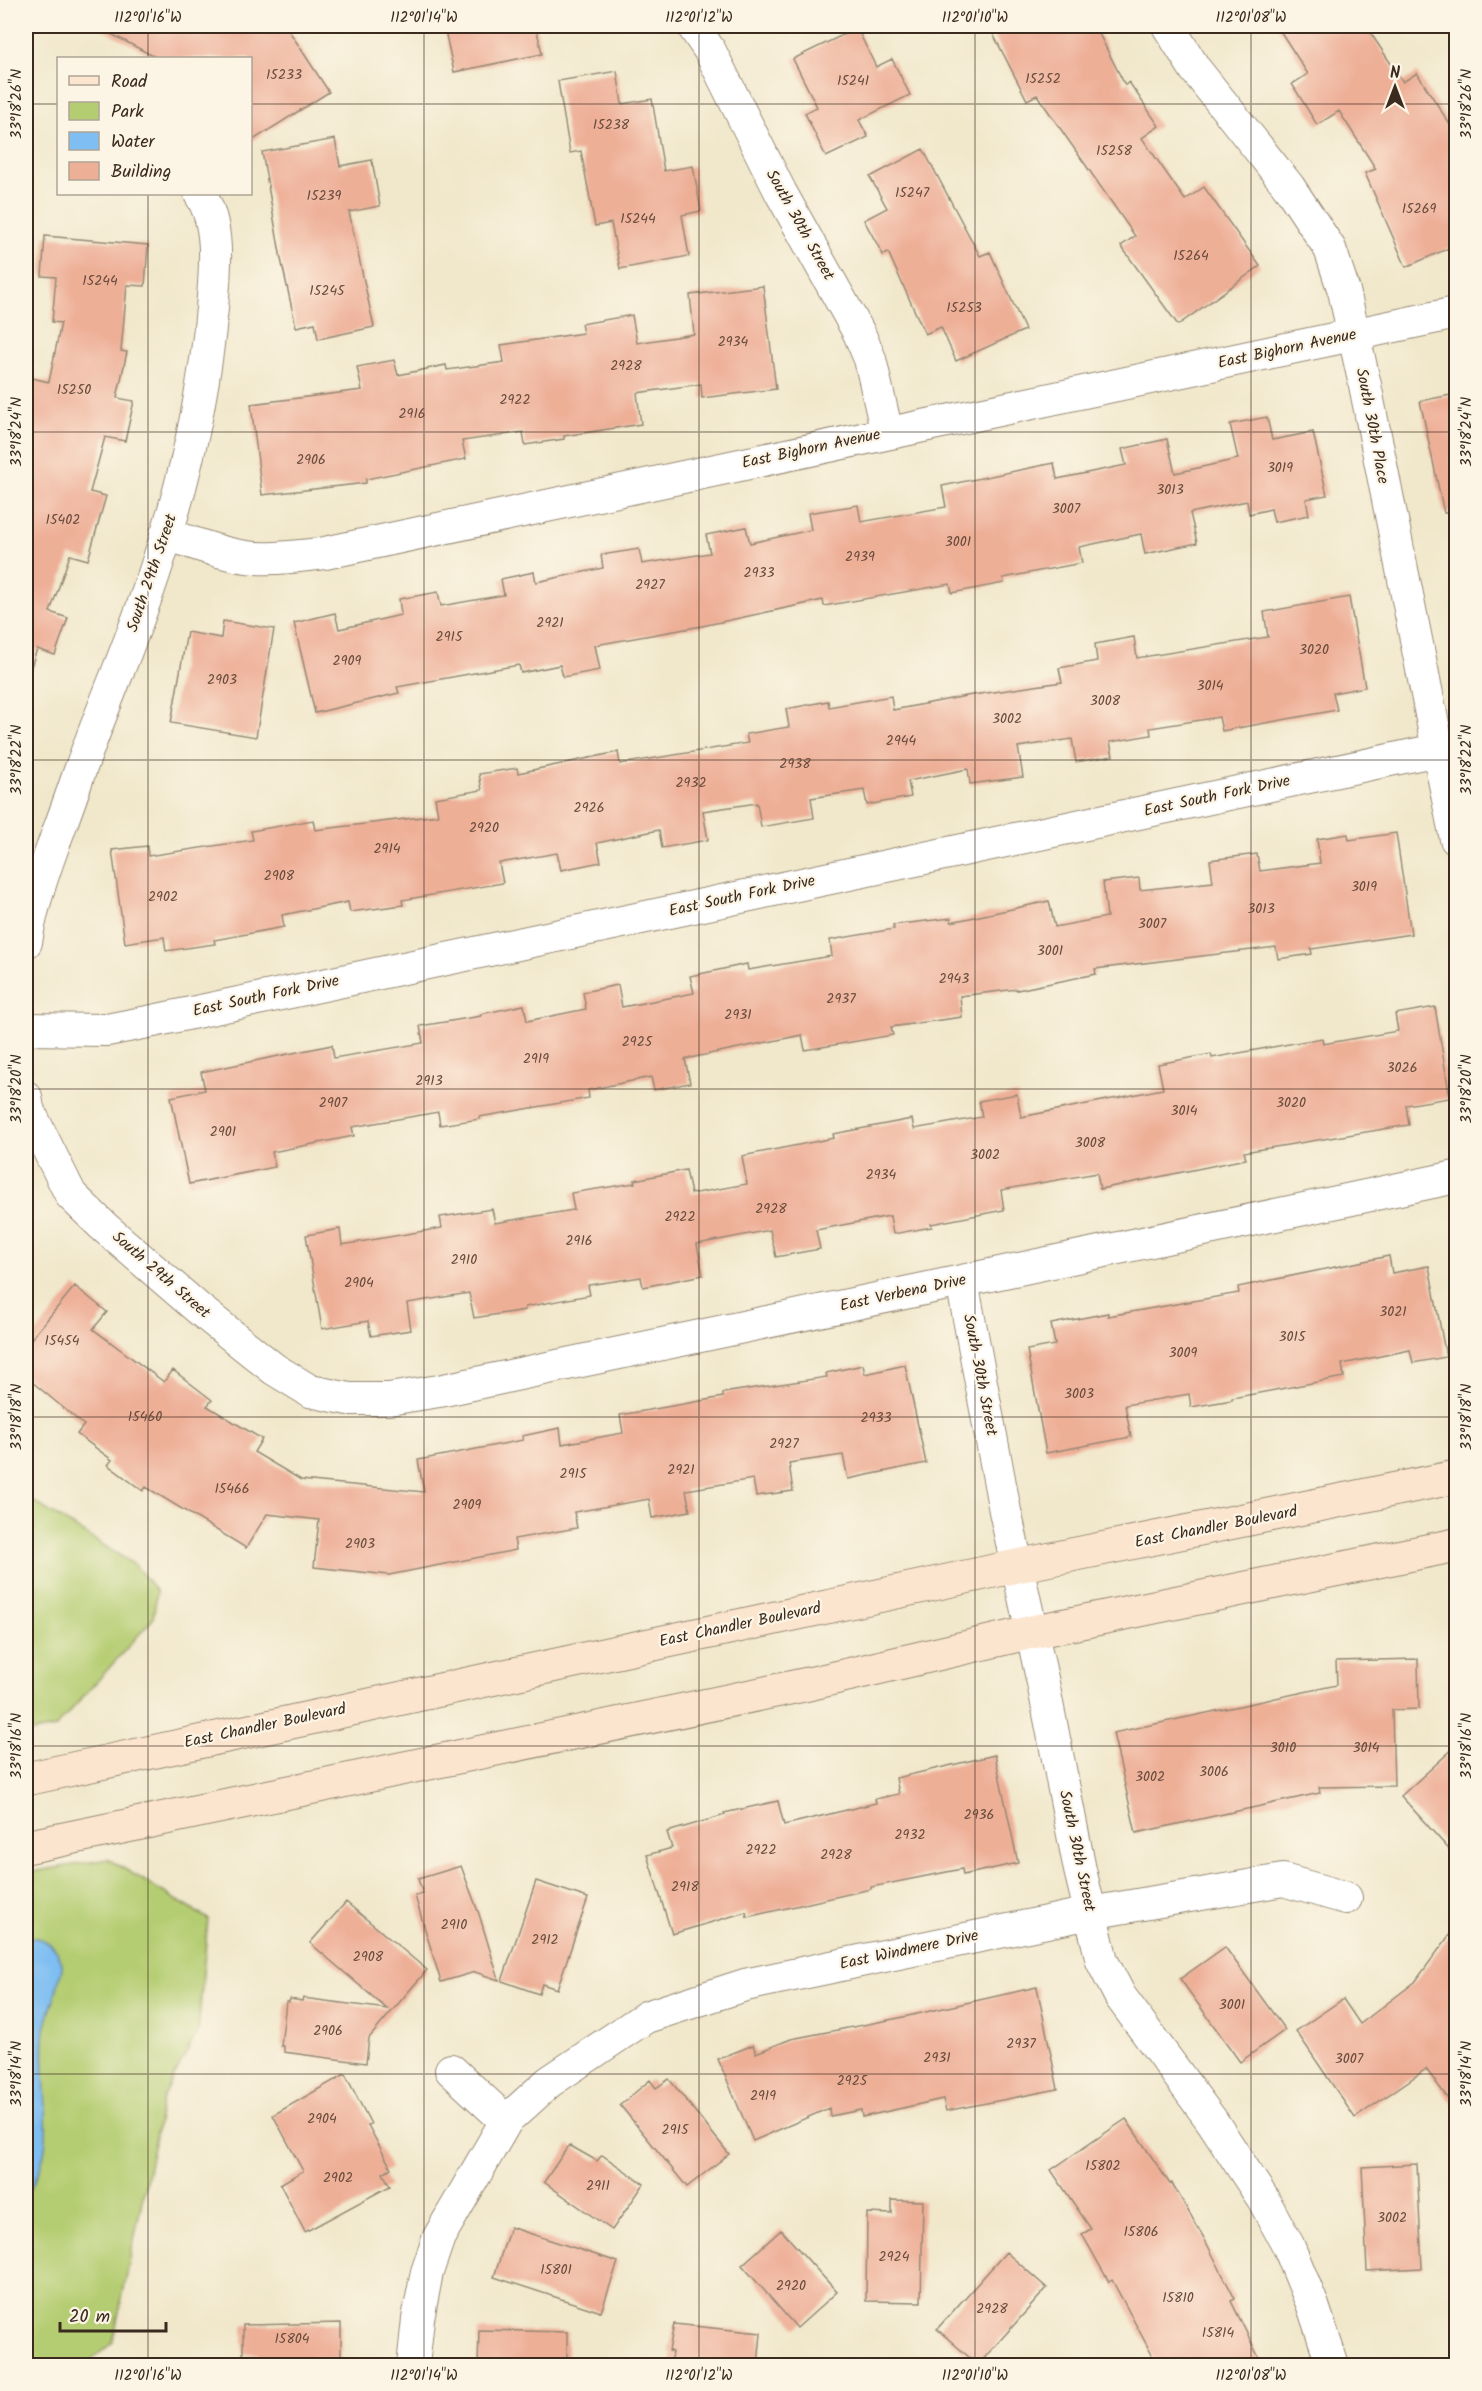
<svg xmlns="http://www.w3.org/2000/svg" width="1482" height="2391" font-family="Kalam,sans-serif">
<style>
.green{fill:#b5cd72;stroke:#787c48;stroke-width:1.5}
.water{fill:#7ebef2;stroke:#5c7488;stroke-width:1.5}
.building{fill:#eeaf97}
.lines{fill:none;stroke-linecap:round;stroke-linejoin:round}
.minor-casing{stroke:#968975;stroke-width:34}
.secondary-casing{stroke:#968975;stroke-width:35}
.minor{stroke:#fff;stroke-width:32}
.secondary{stroke:#fce5cf;stroke-width:33}
.ticks{fill:none;stroke:#3b2a1e;stroke-width:1.5;stroke-opacity:0.45}
.labels{text-anchor:middle;dominant-baseline:central;stroke-width:4.5;stroke-linejoin:round;paint-order:stroke}
.number-label{font-size:14px;fill:#684b3c}
.street-label{font-size:16px;fill:#3b2a1e;stroke:#fcf5e5}
.neatline{fill:none;stroke:#3b2a1e;stroke-width:2}
.ticks-label{font-size:15px;text-anchor:middle;fill:#3b2a1e}
</style>
<rect width="100%" height="100%" fill="#fcf5e5"/>
<filter id="ink" filterUnits="userSpaceOnUse"><feTurbulence type="fractalNoise" baseFrequency=".0167" numOctaves="2"/><feDisplacementMap in="SourceGraphic" scale="12" xChannelSelector="R" yChannelSelector="G"/><feConvolveMatrix kernelMatrix="1 2 1 2 8 2 1 2 1" color-interpolation-filters="sRGB"/></filter>
<filter id="wash" filterUnits="userSpaceOnUse"><feTurbulence type="fractalNoise" baseFrequency=".008" numOctaves="4" result="noise"/><feDisplacementMap in="SourceGraphic" scale="24" xChannelSelector="R" yChannelSelector="G"/><feGaussianBlur stdDeviation="1.35" result="paint"/><feColorMatrix in="noise" values="0 0 0 0 0 0 0 0 0 0 0 0 0 0 0 0 0 1.4 0 .05"/><feComposite in="paint" operator="in"/></filter>
<g filter="url(#wash)">
<rect width="100%" height="100%" fill="#f1e8cc"/>
<path class="green" d="M26,1497L135,1565L157,1592L153,1619L55,1728L26,1733Z
M108,1859L208,1919L198,2031L163,2098L113,2342L85,2365L26,2366V1873Z"/>
<path class="water" d="M26,1937C44,1937 57,1944 62,1964C64,1972 47,2017 45,2030C37,2084 63,2146 26,2194Z"/>
<g id="blocks">
<path class="building" d="M96,26H286L329,92L250,142V58H157Z
M444,26H536L542,54L454,72Z
M989,26H1095L1125,85L1129,82L1159,126L1142,138L1185,200L1204,187L1260,266L1178,325L1121,246L1135,236L1037,95L1027,100Z
M1277,26H1366L1403,82L1417,73L1456,134V245L1406,267L1365,173L1376,169L1339,111L1317,125L1292,84L1308,74Z
M857,28L876,67L892,59L910,95L859,120L868,137L826,157L805,113L817,107L793,59Z
M617,71L622,104L652,99L664,171L693,166L701,211L682,215L689,256L620,269L611,223L595,226L581,151L570,153L558,81Z
M335,139L340,166L372,160L380,206L349,212L374,327L318,339L315,323L296,327L281,259L262,152Z
M923,149L980,256L990,252L1025,330L956,361L941,327L925,334L888,252L883,255L864,220L887,208L870,177Z
M45,236L148,245L145,286L127,285L121,351L127,352L117,398L134,401L125,441L105,437L90,492L106,496L88,560L70,555L50,612L68,618L55,655L37,649L30,670H26V411L32,378L49,382L61,323L52,322L56,277L42,276Z
M763,286L776,389L702,398L701,384L637,393L641,424L564,436V439L525,445L523,432L462,441L466,459L366,479V483L262,495L251,404L362,390L357,367L394,360L398,375L446,365L447,370L504,362L501,345L583,333L581,324L632,315L637,343L694,334L690,295Z
M1456,394V512L1444,513L1420,401Z
M1267,417L1272,440L1313,432L1327,495L1306,499L1309,515L1274,522L1271,509L1249,514L1247,501L1190,513L1197,543L1145,554L1141,534L1079,547L1082,563L1003,578L1004,583L952,593L950,584L824,606L823,600L702,626L595,645L600,670L563,677L560,665L521,673L519,665L397,687L399,693L315,713L294,623L335,613L339,629L401,615L399,599L438,592L441,606L504,595L501,579L534,572L536,582L603,568L601,555L639,549L642,564L710,553L706,535L746,527L750,543L811,530L808,513L858,505L861,522L946,507L942,486L1054,463L1057,479L1126,465L1122,449L1167,439L1175,473L1238,459L1230,424Z
M1349,597L1365,687L1333,693L1337,710L1222,731L1219,717L1150,728L1151,735L1110,742L1113,756L1076,762L1072,739L1018,747L1023,777L970,784L968,769L908,781L911,797L867,805L864,790L811,798L814,818L761,827L757,803L703,811L708,840L662,848L659,830L597,843L601,862L561,870L557,853L499,863L503,883L402,900L403,905L350,912L348,902L282,915L284,927L214,940L215,944L166,951L164,937L125,943L112,850L147,846L148,856L253,840L251,831L313,820L315,830L438,815L435,798L482,790L479,774L517,768L518,773L618,752L620,764L748,743L746,734L789,727L786,709L828,701L829,707L891,696L893,710L966,696L1062,682L1059,668L1097,661L1095,644L1134,637L1137,658L1268,637L1264,612Z
M223,621L274,629L256,737L171,723L187,632L221,638Z
M1396,833L1411,934L1311,949L1312,954L1278,959L1276,947L1095,969L1096,974L1017,990V989L960,996L962,1017L891,1027L893,1035L805,1050L802,1035L685,1059L690,1083L654,1090L651,1077L588,1090L589,1098L479,1117L480,1119L440,1125L438,1112L352,1127L354,1136L272,1152L275,1167L189,1184L171,1097L205,1090L201,1072L332,1045L334,1058L423,1043L420,1026L481,1016V1014L524,1005L527,1021L586,1009L583,992L618,985L622,1007L694,993L690,976L747,964L748,970L832,956L830,940L894,929L893,925L951,918V922L1049,901L1055,927L1107,917L1103,882L1139,878L1140,890L1213,882L1210,860L1257,854L1260,871L1320,863L1317,839L1348,834L1349,840Z
M1435,1007L1450,1098L1406,1105L1409,1125L1244,1152L1246,1159L1100,1189L1097,1173L1001,1190L1004,1210L931,1224L932,1227L893,1234L890,1216L816,1230L820,1249L776,1257L770,1230L697,1244L703,1275L643,1287L641,1277L588,1285L590,1295L525,1307V1310L474,1318L469,1293L407,1303L411,1330L371,1336L368,1321L322,1329L306,1235L340,1229L342,1245L442,1228L440,1217L492,1209L495,1223L574,1210L571,1193L635,1183L634,1180L686,1170L691,1194L747,1184L742,1156L834,1138L833,1134L912,1119L914,1129L982,1117L979,1101L1017,1094L1021,1117L1163,1089L1158,1064L1211,1054L1212,1058L1322,1038L1323,1044L1398,1031L1395,1014Z
M1389,1256L1392,1273L1429,1266L1446,1357L1413,1363L1410,1350L1342,1364L1344,1377L1232,1398V1400L1191,1407L1189,1394L1125,1405L1131,1437L1046,1453L1027,1350L1055,1345L1051,1324L1108,1313V1316L1239,1293L1238,1287Z
M75,1286L107,1312L93,1329L164,1382L173,1370L212,1400L207,1406L262,1439L254,1452L301,1480L424,1492L418,1460L523,1440L522,1436L560,1428L562,1444L623,1433L620,1415L723,1397V1393L827,1377L826,1373L863,1365L865,1374L905,1365L926,1463L848,1479L843,1455L789,1463L793,1491L756,1496L753,1479L686,1490L690,1511L652,1518L649,1499L574,1512L577,1528L514,1539L516,1550L389,1575L314,1567L319,1520L267,1514L246,1548L146,1487L143,1491L108,1465L112,1460L77,1434L84,1425L26,1377V1345Z
M1418,1659L1419,1709L1392,1710L1394,1786L1319,1787L1320,1793L1136,1833L1113,1733L1337,1685L1336,1661Z
M1456,1746V1857L1401,1796Z
M995,1755L1018,1863L963,1875L962,1869L871,1887V1889L747,1917L746,1912L672,1934L647,1855L672,1848L667,1832L725,1815L724,1813L778,1801L784,1825L876,1803L875,1799L899,1794L896,1778Z
M461,1866L479,1914L499,1980L475,1972L441,1982L415,1896L423,1894L418,1879Z
M536,1881L588,1898L557,1989L542,1984L539,1994L502,1981Z
M346,1902L427,1970L369,2038L366,2063L284,2052V2046H281L286,2002H289L290,1999L302,2001L303,1998L387,2009L310,1943Z
M1456,1926V2109L1426,2069L1355,2118L1296,2031L1343,1999L1360,2024L1415,1982Z
M1225,1947L1285,2030L1240,2062L1180,1979Z
M1037,1987L1058,2089L946,2111L943,2099L862,2117L861,2110L830,2116L829,2108L753,2141L718,2059L753,2045L756,2053L791,2039L899,2018Z
M345,2074L371,2124L368,2125L391,2168L383,2173L390,2186L305,2232L280,2184L303,2171L273,2115Z
M669,2079L729,2154L687,2187L620,2105L650,2080L656,2088Z
M1126,2119L1170,2184L1172,2183L1204,2238L1235,2299L1231,2301L1263,2366H1158L1112,2280L1109,2282L1082,2234L1091,2229L1051,2170Z
M569,2145L597,2161L602,2155L644,2184L612,2230L544,2182Z
M1417,2164L1422,2268L1367,2271L1362,2167Z
M892,2200L923,2201L921,2302L866,2301L867,2213L892,2214Z
M510,2227L618,2262L601,2312L494,2277Z
M781,2230L837,2292L797,2328L742,2265Z
M1006,2252L1047,2288L978,2365L937,2329Z
M341,2323V2366H257V2354H243V2325Z
M674,2324L761,2333L758,2366H670L672,2352L669,2351Z
M479,2330L567,2332V2366H478Z"/>
</g>
</g>
<g filter="url(#ink)">
<use href="#blocks" fill-opacity="0" stroke="#968975" stroke-width="1.5"/>
<g class="lines">
<defs>
<path id="minor" d="M693,26L710,51L781,193L859,333L870,359L887,433
M1168,26L1195,69L1289,187L1330,249L1344,291L1365,385L1456,839
M166,534C194,543 225,556 256,558C279,559 302,556 325,553L1456,313
M26,942C34,889 59,833 76,782C100,712 131,644 154,574C183,488 204,398 212,308C215,273 221,225 200,194
M26,1029L107,1030L153,1021L1456,746
M26,1097L28,1109L71,1195L103,1226L200,1310L274,1369L310,1391L349,1399H389L439,1391L1456,1177
M962,1281L1005,1511L1043,1683L1080,1870L1102,1961L1120,1996L1212,2121L1263,2199L1288,2245L1313,2306L1333,2366
M451,2070L506,2121
M413,2366L418,2319L427,2272L439,2237L506,2121L549,2082L646,2017L745,1985L1090,1913L1283,1880L1346,1898"/>
<path id="secondary" d="M26,1779L1017,1566L1456,1477
M26,1847L813,1683L1032,1632L1456,1545"/>
</defs>
<use href="#minor" class="minor-casing"/>
<use href="#secondary" class="secondary-casing"/>
<use href="#minor" class="minor"/>
<use href="#secondary" class="secondary"/>
</g>
</g>
<path class="ticks" d="M148,26V58M424,26V2366M699,26V2366M975,26V2366M1251,26V2366M26,104H58M250,104H1456M148,194V2366M26,432H1456M26,760H1456M26,1089H1456M26,1417H1456M26,1746H1456M26,2074H1456"/>
<g class="labels">
<g class="number-label">
<text x="284" y="75">15233</text>
<text x="1043" y="79">15252</text>
<text x="853" y="81">15241</text>
<text x="611" y="125">15238</text>
<text x="1114" y="151">15258</text>
<text x="912" y="193">15247</text>
<text x="324" y="196">15239</text>
<text x="1419" y="209">15269</text>
<text x="638" y="219">15244</text>
<text x="1191" y="256">15264</text>
<text x="100" y="281">15244</text>
<text x="327" y="291">15245</text>
<text x="964" y="308">15253</text>
<text x="733" y="342">2934</text>
<text x="626" y="366">2928</text>
<text x="74" y="390">15250</text>
<text x="515" y="400">2922</text>
<text x="412" y="414">2916</text>
<text x="311" y="460">2906</text>
<text x="1280" y="468">3019</text>
<text x="1170" y="490">3013</text>
<text x="1066" y="509">3007</text>
<text x="63" y="520">15402</text>
<text x="958" y="542">3001</text>
<text x="860" y="557">2939</text>
<text x="759" y="573">2933</text>
<text x="650" y="585">2927</text>
<text x="550" y="623">2921</text>
<text x="449" y="637">2915</text>
<text x="1314" y="650">3020</text>
<text x="347" y="661">2909</text>
<text x="222" y="680">2903</text>
<text x="1210" y="686">3014</text>
<text x="1105" y="701">3008</text>
<text x="1007" y="719">3002</text>
<text x="901" y="741">2944</text>
<text x="795" y="764">2938</text>
<text x="691" y="783">2932</text>
<text x="589" y="808">2926</text>
<text x="484" y="828">2920</text>
<text x="387" y="849">2914</text>
<text x="279" y="876">2908</text>
<text x="1364" y="887">3019</text>
<text x="163" y="897">2902</text>
<text x="1261" y="909">3013</text>
<text x="1152" y="924">3007</text>
<text x="1050" y="951">3001</text>
<text x="954" y="979">2943</text>
<text x="841" y="999">2937</text>
<text x="738" y="1015">2931</text>
<text x="637" y="1042">2925</text>
<text x="536" y="1059">2919</text>
<text x="1402" y="1068">3026</text>
<text x="429" y="1081">2913</text>
<text x="333" y="1103">2907</text>
<text x="1291" y="1103">3020</text>
<text x="1184" y="1111">3014</text>
<text x="223" y="1132">2901</text>
<text x="1090" y="1143">3008</text>
<text x="985" y="1155">3002</text>
<text x="881" y="1175">2934</text>
<text x="771" y="1209">2928</text>
<text x="680" y="1217">2922</text>
<text x="579" y="1241">2916</text>
<text x="464" y="1260">2910</text>
<text x="359" y="1283">2904</text>
<text x="1393" y="1312">3021</text>
<text x="1292" y="1337">3015</text>
<text x="62" y="1341">15454</text>
<text x="1183" y="1353">3009</text>
<text x="1079" y="1394">3003</text>
<text x="145" y="1417">15460</text>
<text x="876" y="1418">2933</text>
<text x="784" y="1444">2927</text>
<text x="681" y="1470">2921</text>
<text x="573" y="1474">2915</text>
<text x="232" y="1489">15466</text>
<text x="467" y="1505">2909</text>
<text x="360" y="1544">2903</text>
<text x="1283" y="1748">3010</text>
<text x="1366" y="1748">3014</text>
<text x="1214" y="1772">3006</text>
<text x="1150" y="1777">3002</text>
<text x="979" y="1815">2936</text>
<text x="910" y="1835">2932</text>
<text x="761" y="1850">2922</text>
<text x="836" y="1855">2928</text>
<text x="685" y="1887">2918</text>
<text x="454" y="1925">2910</text>
<text x="545" y="1940">2912</text>
<text x="368" y="1957">2908</text>
<text x="1232" y="2005">3001</text>
<text x="328" y="2031">2906</text>
<text x="1021" y="2044">2937</text>
<text x="937" y="2058">2931</text>
<text x="1349" y="2059">3007</text>
<text x="852" y="2081">2925</text>
<text x="763" y="2096">2919</text>
<text x="322" y="2119">2904</text>
<text x="675" y="2130">2915</text>
<text x="1103" y="2166">15802</text>
<text x="338" y="2178">2902</text>
<text x="598" y="2186">2911</text>
<text x="1392" y="2218">3002</text>
<text x="1141" y="2232">15806</text>
<text x="894" y="2257">2924</text>
<text x="556" y="2270">15801</text>
<text x="791" y="2286">2920</text>
<text x="1178" y="2298">15810</text>
<text x="992" y="2309">2928</text>
<text x="1218" y="2333">15814</text>
<text x="292" y="2339">15804</text>
</g>
<g class="street-label">
<text transform="translate(800 225) rotate(61)">South 30th Street</text>
<text transform="translate(1287 349) rotate(-12)">East Bighorn Avenue</text>
<text transform="translate(1372 426) rotate(79)">South 30th Place</text>
<text transform="translate(811 449) rotate(-12)">East Bighorn Avenue</text>
<text transform="translate(152 573) rotate(-71)">South 29th Street</text>
<text transform="translate(1217 796) rotate(-12)">East South Fork Drive</text>
<text transform="translate(742 896) rotate(-12)">East South Fork Drive</text>
<text transform="translate(266 996) rotate(-12)">East South Fork Drive</text>
<text transform="translate(161 1275) rotate(41)">South 29th Street</text>
<text transform="translate(903 1293) rotate(-12)">East Verbena Drive</text>
<text transform="translate(980 1375) rotate(79)">South 30th Street</text>
<text transform="translate(1216 1527) rotate(-11)">East Chandler Boulevard</text>
<text transform="translate(740 1625) rotate(-12)">East Chandler Boulevard</text>
<text transform="translate(265 1726) rotate(-12)">East Chandler Boulevard</text>
<text transform="translate(1077 1851) rotate(78)">South 30th Street</text>
<text transform="translate(909 1950) rotate(-12)">East Windmere Drive</text>
</g>
</g>
<rect width="1482" height="2391" fill="none" stroke="#fcf5e5" stroke-width="66"/>
<rect x="57" y="57" width="195" height="138" fill="#fcf5e5" stroke="#afa495" stroke-width="1.5"/>
<rect x="69" y="76" width="30" height="9" fill="#fce5cf" stroke="#afa495" stroke-width="1.5"/>
<text x="111" y="87" font-size="18" fill="#3b2a1e">Road</text>
<rect x="69" y="102" width="30" height="18" fill="#b5cd72" stroke="#afa495" stroke-width="1.5"/>
<text x="111" y="117" font-size="18" fill="#3b2a1e">Park</text>
<rect x="69" y="132" width="30" height="18" fill="#7ebef2" stroke="#afa495" stroke-width="1.5"/>
<text x="111" y="147" font-size="18" fill="#3b2a1e">Water</text>
<rect x="69" y="162" width="30" height="18" fill="#eeaf97" stroke="#afa495" stroke-width="1.5"/>
<text x="111" y="177" font-size="18" fill="#3b2a1e">Building</text>
<g transform="translate(1395 87)" stroke="#fcf5e5" stroke-width="4.5" paint-order="stroke">
<path d="M0-4.5L10 22L0 15L-10 22Z" fill="#3b2a1e"/>
<text y="-9" font-size="16" font-weight="bold" text-anchor="middle" fill="#3b2a1e">N</text>
</g>
<path d="M60 2322v9h106v-9" fill="none" stroke="#3b2a1e" stroke-width="3"/>
<text x="69" y="2322" font-size="18" fill="#3b2a1e" stroke="#fcf5e5" stroke-width="4.5" paint-order="stroke">20 m</text>
<rect x="33" y="33" width="1416" height="2325" class="neatline"/>
<g class="ticks-label">
<text x="148" y="22">112°01'16"W</text>
<text x="424" y="22">112°01'14"W</text>
<text x="699" y="22">112°01'12"W</text>
<text x="975" y="22">112°01'10"W</text>
<text x="1251" y="22">112°01'08"W</text>
<text transform="translate(16 104) rotate(-90)" y="5">33°18'26"N</text>
<text transform="translate(1466 104) rotate(-90)" y="5">33°18'26"N</text>
<text transform="translate(16 432) rotate(-90)" y="5">33°18'24"N</text>
<text transform="translate(1466 432) rotate(-90)" y="5">33°18'24"N</text>
<text transform="translate(16 760) rotate(-90)" y="5">33°18'22"N</text>
<text transform="translate(1466 760) rotate(-90)" y="5">33°18'22"N</text>
<text transform="translate(16 1089) rotate(-90)" y="5">33°18'20"N</text>
<text transform="translate(1466 1089) rotate(-90)" y="5">33°18'20"N</text>
<text transform="translate(16 1417) rotate(-90)" y="5">33°18'18"N</text>
<text transform="translate(1466 1417) rotate(-90)" y="5">33°18'18"N</text>
<text transform="translate(16 1746) rotate(-90)" y="5">33°18'16"N</text>
<text transform="translate(1466 1746) rotate(-90)" y="5">33°18'16"N</text>
<text transform="translate(16 2074) rotate(-90)" y="5">33°18'14"N</text>
<text transform="translate(1466 2074) rotate(-90)" y="5">33°18'14"N</text>
<text x="148" y="2380">112°01'16"W</text>
<text x="424" y="2380">112°01'14"W</text>
<text x="699" y="2380">112°01'12"W</text>
<text x="975" y="2380">112°01'10"W</text>
<text x="1251" y="2380">112°01'08"W</text>
</g>
</svg>
